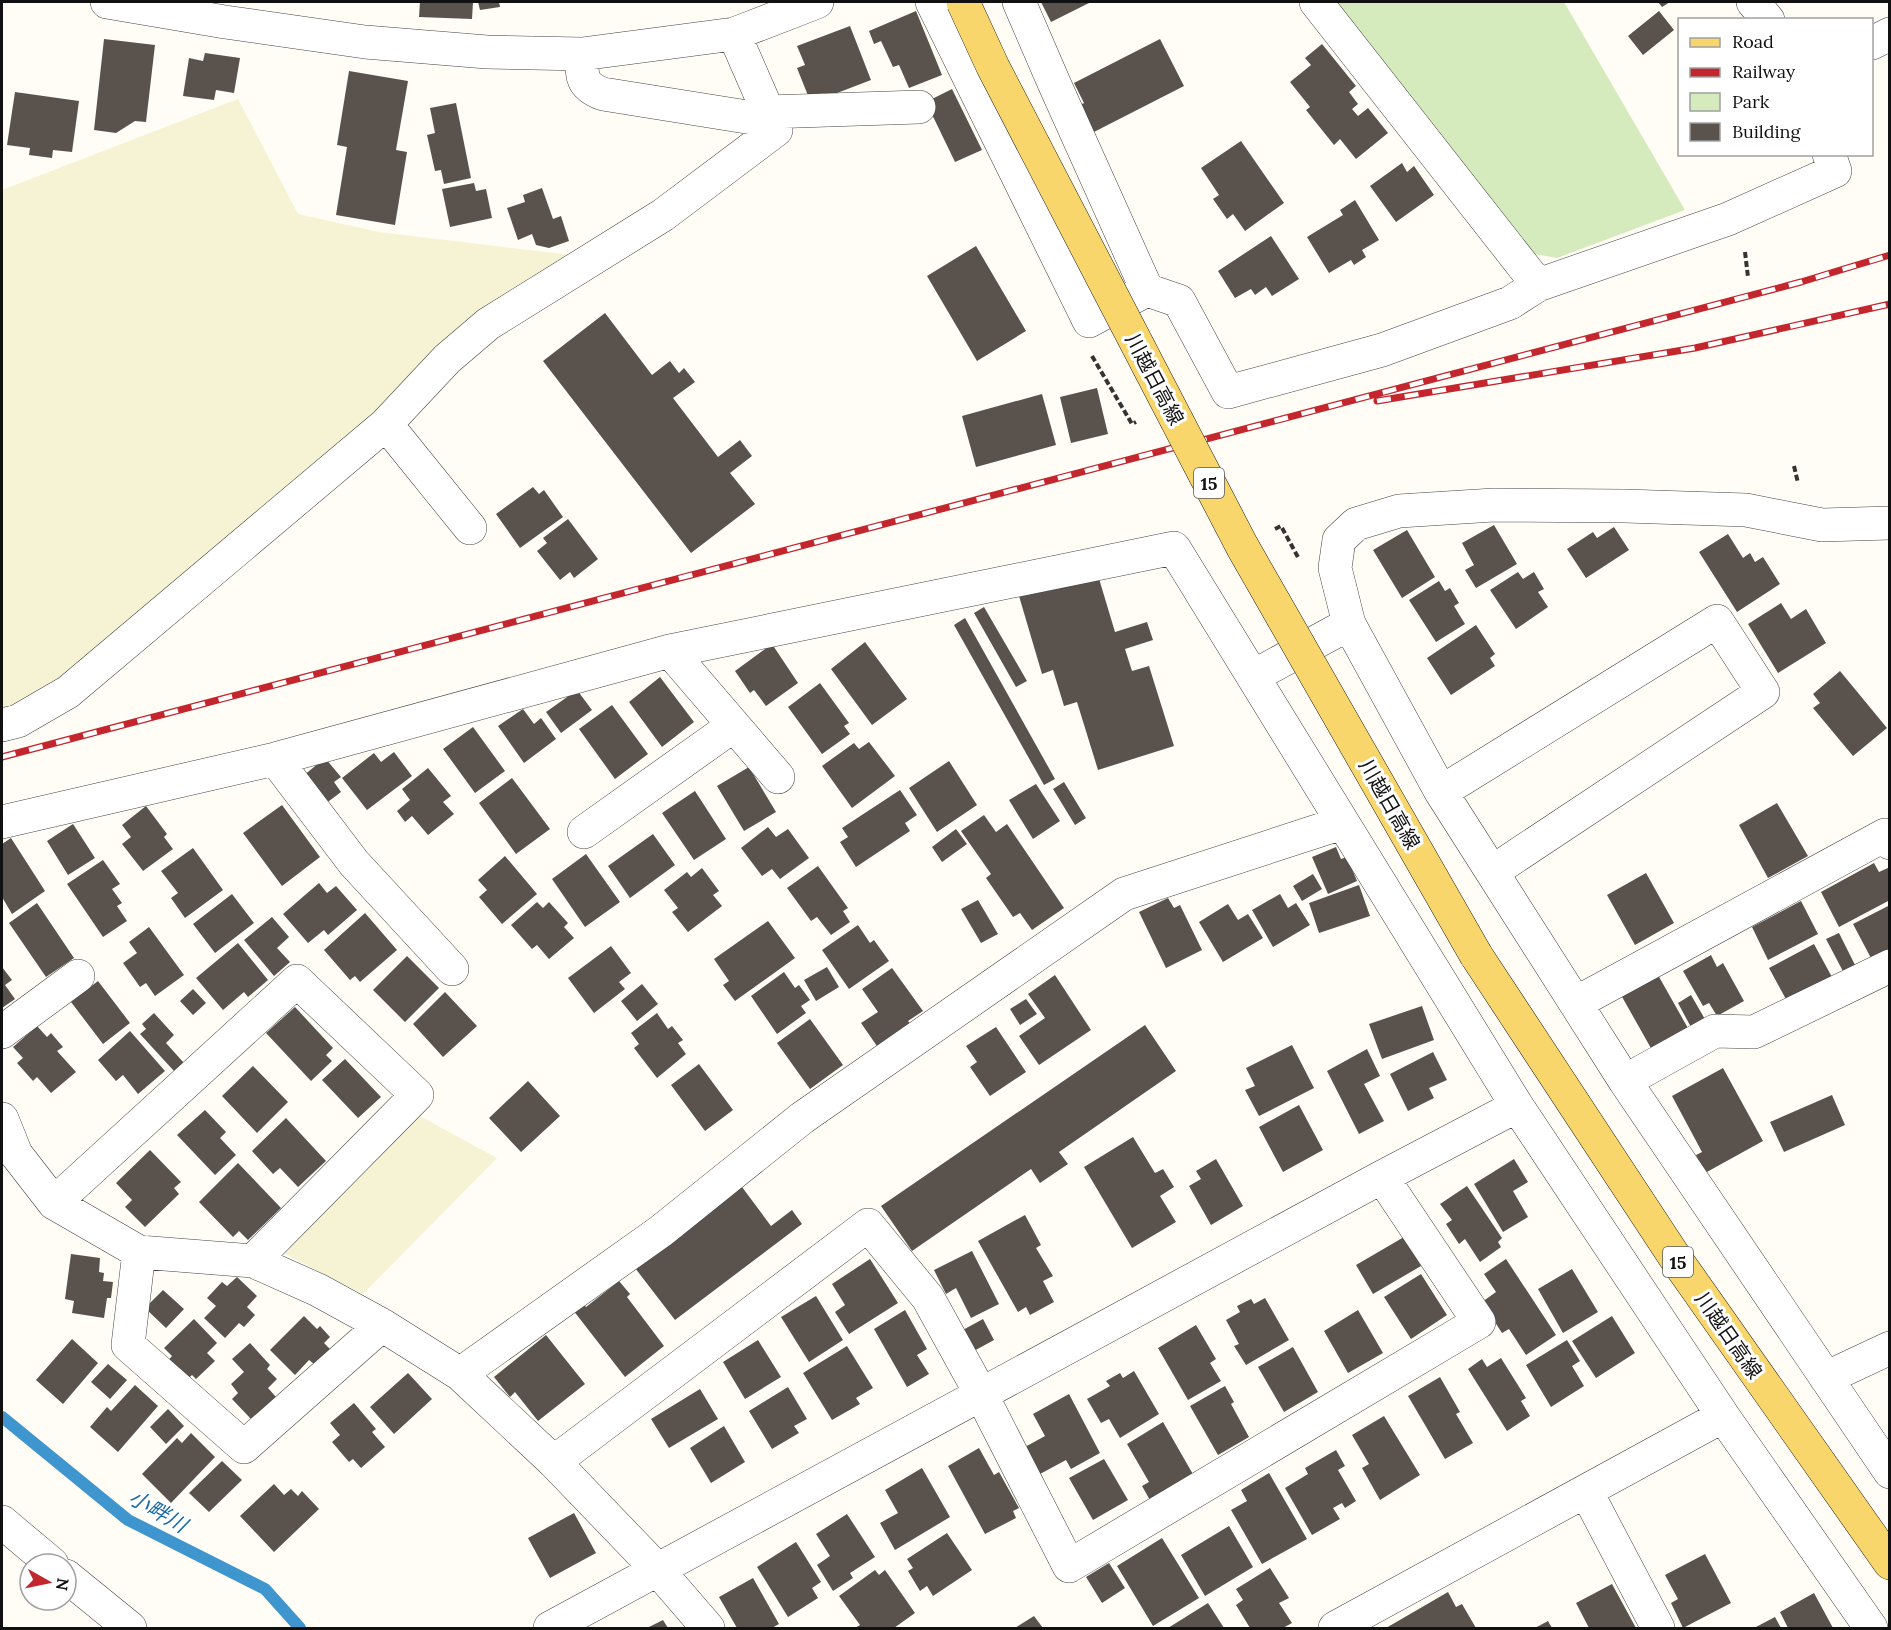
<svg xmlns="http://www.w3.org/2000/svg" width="1891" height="1630" font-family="Lora,'Noto Sans JP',serif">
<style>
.farmland{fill:#f6f3d4}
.green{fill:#d5ebbd}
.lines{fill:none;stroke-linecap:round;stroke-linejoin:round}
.stream{stroke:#3f96cf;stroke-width:12}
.building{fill:#5a524d}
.minor-casing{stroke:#444;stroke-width:34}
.major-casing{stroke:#222;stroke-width:34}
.path{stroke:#333;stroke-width:4;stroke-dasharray:6 3;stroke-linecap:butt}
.minor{stroke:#fff;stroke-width:33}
.major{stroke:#f9d66b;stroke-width:33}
.rail-casing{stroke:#c4262e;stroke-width:7}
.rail{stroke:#fff;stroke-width:4.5;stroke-dasharray:14;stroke-linecap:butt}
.major-bridge-casing{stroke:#222;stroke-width:34;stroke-linecap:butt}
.major-bridge{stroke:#f9d66b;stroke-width:33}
.labels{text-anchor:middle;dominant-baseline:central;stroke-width:6;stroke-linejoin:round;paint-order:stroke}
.shield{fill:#fff;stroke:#585858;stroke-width:1.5}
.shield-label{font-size:18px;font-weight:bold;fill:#111}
.street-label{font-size:20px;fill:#111;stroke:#fff}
.water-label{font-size:21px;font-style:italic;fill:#1768a6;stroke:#fff}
</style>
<rect width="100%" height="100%" fill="#fffdf5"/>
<path class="farmland" d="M238,99L298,214L379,232L571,255L412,382L66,686L2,717V190Z
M416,1114L497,1158L363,1294L283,1253Z"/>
<path class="green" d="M1338,2H1564L1685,210L1557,258L1535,254L1335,3Z"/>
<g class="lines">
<path class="stream" d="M2,1417L128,1520L265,1589L300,1628"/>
</g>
<path class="building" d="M420,2H473L472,19L419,17Z
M478,2H499L500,7L480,10Z
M1041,2H1091L1051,22Z
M1658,2H1670L1662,7Z
M916,11L942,75L909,88L899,65L893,67L881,41L874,44L869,31Z
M1659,11L1674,30L1643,55L1628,36Z
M850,26L871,80L811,103L797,68L805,65L797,46Z
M104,39L155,45L146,122L135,121L116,133L94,130Z
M1160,39L1184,86L1090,134L1076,107L1084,103L1074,83Z
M1322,44L1356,86L1349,92L1358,104L1352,109L1358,116L1368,108L1388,133L1356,159L1340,139L1334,145L1306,110L1310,107L1290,82L1311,65L1305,58Z
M205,53L240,58L234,93L216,90L214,100L183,96L189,58L203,61Z
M349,71L408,81L396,150L407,152L395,225L336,215L347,147L337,145Z
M952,89L982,150L955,162L926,102Z
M15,92L79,101L72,152L53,150L52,158L29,155L30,148L7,145Z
M456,103L471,178L444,184L441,170L435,171L427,135L435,133L430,108Z
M1241,141L1284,203L1245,231L1233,214L1227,219L1213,199L1219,195L1201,168Z
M1402,163L1407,172L1414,166L1434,195L1396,222L1370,186Z
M474,183L476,191L486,189L492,218L450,227L442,189Z
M542,188L553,219L561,216L569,241L549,248L536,245L532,234L518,240L507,208L525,202L523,195Z
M1355,200L1379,240L1362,250L1366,257L1354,265L1351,260L1329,273L1307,237L1343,215L1340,210Z
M1271,236L1299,279L1272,296L1266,287L1255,295L1251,289L1235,298L1218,271Z
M976,246L1026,331L977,361L927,276Z
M605,313L652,375L670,361L679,373L684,368L695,382L673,398L718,457L740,440L752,456L730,473L755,504L691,553L543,361Z
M1097,388L1108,434L1071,443L1060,397Z
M1042,394L1056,445L976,467L962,416Z
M533,487L539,494L544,490L563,517L520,548L496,514Z
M568,519L598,559L574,578L570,572L560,580L537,551L547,543L543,538Z
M1494,525L1517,564L1476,588L1465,570L1474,565L1462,543Z
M1614,527L1629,550L1586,578L1567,549L1593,532L1597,538Z
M1407,530L1435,577L1402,598L1373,550Z
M1728,534L1743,558L1750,553L1755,562L1763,557L1780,584L1737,612L1699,552Z
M1097,572L1115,632L1147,622L1153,640L1125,649L1132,671L1149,666L1174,746L1098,770L1077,702L1064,706L1053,670L1042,674L1019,596Z
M1518,572L1523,579L1534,572L1544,589L1538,592L1548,607L1516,629L1490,590Z
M1439,581L1445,591L1450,588L1459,603L1454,606L1465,624L1436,642L1409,600Z
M1781,603L1791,619L1806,609L1826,643L1778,673L1748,624Z
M984,607L1027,681L1016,687L974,613Z
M965,618L1055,779L1044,785L954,625Z
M1476,625L1495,654L1490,658L1495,666L1451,695L1427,658Z
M865,642L907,699L872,725L831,669Z
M772,644L798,683L766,706L754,690L750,693L735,671Z
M1840,671L1887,728L1853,756L1813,708L1820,703L1813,694Z
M660,677L694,722L662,747L629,702Z
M820,683L849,723L844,726L850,734L822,754L788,707Z
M577,690L592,710L561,733L546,712Z
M612,705L648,754L615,779L579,729Z
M523,709L534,724L541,718L556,739L524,763L498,726Z
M473,727L505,771L475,793L443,749Z
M869,742L895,776L852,808L822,766L854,743L859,749Z
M394,752L412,776L367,810L342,778L374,753L381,762Z
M325,758L341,777L334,782L341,792L325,804L303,776Z
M949,761L977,805L937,832L909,788Z
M749,767L776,812L744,831L717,786Z
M428,768L451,796L443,802L454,814L428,835L412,816L405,822L397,811L410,800L402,789Z
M512,778L550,829L516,854L479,803Z
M1064,782L1086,818L1075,825L1053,789Z
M1036,784L1060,821L1033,839L1009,800Z
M900,790L917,815L905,823L910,831L856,867L840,842L848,837L842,828Z
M695,791L726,839L694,860L662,813Z
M1777,803L1808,856L1768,878L1739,825Z
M282,805L320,857L282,886L243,833Z
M146,806L167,834L164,837L173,849L143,871L122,844L131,837L122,825Z
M984,815L996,832L1007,824L1064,908L1032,930L1020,913L1013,917L986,878L991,874L961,831Z
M73,824L95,858L68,875L47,841Z
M768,827L776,837L788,829L809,858L780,879L772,869L762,876L741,848Z
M956,829L967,844L942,862L932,847Z
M653,834L675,865L630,898L608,866Z
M11,838L45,891L12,914L2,897V844Z
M1336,847L1341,859L1347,857L1357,881L1328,894L1312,857Z
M193,848L223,890L185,918L171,898L178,893L161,871Z
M586,854L620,902L585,927L552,879Z
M505,856L537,894L502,924L479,897L487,890L478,880Z
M103,860L120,884L112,889L122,903L117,906L127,921L103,937L67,884Z
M1874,863L1879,872L1890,867V900L1839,927L1821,892Z
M818,866L848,908L843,911L850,922L831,935L817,917L811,921L787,888Z
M702,868L719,891L713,895L722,906L688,932L672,912L678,908L664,890L687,872L691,877Z
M1646,873L1674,923L1635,945L1607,895Z
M1313,874L1322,889L1302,901L1293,886Z
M319,883L327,893L336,886L357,910L328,935L324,930L308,943L283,914Z
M1359,885L1370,916L1319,933L1309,903Z
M232,894L254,923L215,953L193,924Z
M1280,894L1288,908L1296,903L1310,925L1273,947L1252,910Z
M1168,898L1174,908L1180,905L1202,950L1166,968L1139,912Z
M978,900L998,934L981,943L961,909Z
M1801,901L1818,934L1768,960L1752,927Z
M537,902L543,908L549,902L568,923L564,927L574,938L549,959L537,945L532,949L511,925Z
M37,903L74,958L46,977L9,923Z
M1228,904L1238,920L1248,914L1263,938L1223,962L1199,922Z
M1890,905V951L1872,960L1853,924Z
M365,913L397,950L360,982L355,976L350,980L324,950Z
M272,917L289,937L277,948L290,962L274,976L244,940Z
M768,921L795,958L735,1001L723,985L729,981L714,959Z
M858,925L870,943L874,940L889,961L849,989L822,950Z
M149,927L184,975L155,996L146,983L140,987L123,963L137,953L129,942Z
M1839,933L1858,971L1846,977L1826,939Z
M238,943L268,980L248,997L244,992L223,1010L196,978Z
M1814,944L1833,979L1788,1003L1769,968Z
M611,946L631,973L619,982L625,989L594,1013L568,978Z
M1711,955L1717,967L1723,963L1744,1001L1717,1016L1709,1003L1703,1006L1683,971Z
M407,956L439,988L405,1022L373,990Z
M2,967L12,980L5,985L15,999L2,1008Z
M827,967L839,987L816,1001L804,980Z
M892,968L923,1011L908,1021L912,1026L879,1049L861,1023L878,1012L862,989Z
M784,972L795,988L799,985L810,1000L801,1006L806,1013L777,1034L751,996Z
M1055,975L1091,1030L1039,1065L1019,1036L1045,1018L1028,994Z
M1658,975L1689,1030L1652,1050L1621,995Z
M98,981L130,1023L103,1044L71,1002Z
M642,984L658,1004L637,1021L621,1001Z
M193,989L206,1003L193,1015L180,1001Z
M445,992L477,1026L443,1057L413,1024Z
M1691,995L1706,1021L1692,1029L1678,1003Z
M1026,999L1037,1014L1020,1025L1010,1009Z
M1422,1006L1434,1040L1382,1059L1369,1024Z
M295,1007L333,1048L326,1055L332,1061L311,1081L266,1033Z
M154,1013L174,1035L166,1043L184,1063L174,1071L140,1034L146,1029L142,1024Z
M657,1013L668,1029L672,1026L683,1040L678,1043L686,1054L657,1078L634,1048L639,1044L631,1033Z
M810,1019L843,1065L810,1089L777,1043Z
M1145,1025L1176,1071L1059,1152L1068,1164L1040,1183L1031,1169L912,1251L881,1206Z
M37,1026L47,1037L51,1033L63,1047L57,1051L76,1072L51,1093L37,1077L33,1081L17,1063L23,1058L13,1047Z
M996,1027L1026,1072L990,1096L970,1067L977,1062L966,1046Z
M130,1031L165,1071L138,1094L123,1075L116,1081L98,1060Z
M1292,1045L1314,1088L1259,1116L1245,1090L1255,1086L1246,1068Z
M1367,1049L1380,1076L1364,1084L1384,1121L1359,1134L1327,1071Z
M1433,1052L1447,1080L1429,1088L1434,1098L1408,1111L1390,1074Z
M345,1059L381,1097L358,1118L322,1080Z
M699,1064L733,1110L705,1131L671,1085Z
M253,1066L288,1102L257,1133L222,1096Z
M1723,1068L1763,1141L1705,1173L1696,1155L1702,1152L1672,1096Z
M528,1081L560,1116L521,1152L489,1118Z
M1832,1095L1845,1125L1784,1152L1770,1122Z
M1299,1105L1323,1150L1283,1172L1259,1127Z
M205,1110L226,1132L220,1138L236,1155L215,1175L177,1135Z
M286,1118L326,1161L298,1187L280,1168L273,1174L252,1151Z
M1133,1137L1155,1173L1163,1169L1174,1187L1160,1196L1176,1222L1132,1248L1084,1167Z
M150,1150L181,1182L174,1188L179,1194L145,1227L125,1207L132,1200L116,1183Z
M1216,1159L1243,1206L1211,1225L1189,1186L1201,1179L1196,1171Z
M1514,1159L1528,1182L1513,1191L1528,1217L1503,1232L1474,1184Z
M238,1163L281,1208L248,1240L239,1231L233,1237L199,1202Z
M739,1183L771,1226L792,1210L802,1224L675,1320L632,1264Z
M1467,1186L1502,1238L1498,1242L1501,1247L1480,1262L1465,1239L1459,1244L1446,1224L1452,1220L1440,1204Z
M1025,1215L1041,1245L1036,1248L1053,1276L1043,1281L1054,1302L1030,1315L1026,1307L1018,1312L978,1241Z
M1404,1237L1421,1266L1373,1294L1356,1265Z
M972,1251L999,1304L971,1318L956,1288L946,1294L934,1270Z
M71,1254L100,1258L99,1272L104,1273L103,1281L113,1282L111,1298H107L104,1318L72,1313L74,1301L65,1299Z
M870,1259L898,1303L849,1334L835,1312L845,1305L832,1284Z
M1506,1259L1556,1335L1526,1355L1509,1329L1502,1333L1482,1302L1496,1292L1484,1274Z
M1572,1269L1598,1312L1563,1333L1538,1289Z
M1421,1274L1447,1315L1411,1339L1384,1297Z
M237,1277L257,1296L247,1307L255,1315L244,1327L239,1323L225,1338L204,1318L216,1306L207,1298L222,1282L227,1286Z
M619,1281L630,1294L627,1297L664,1346L625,1377L573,1310L582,1302L586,1307Z
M163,1290L184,1309L166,1328L145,1308Z
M816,1296L843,1340L809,1362L781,1317Z
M1265,1298L1289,1340L1246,1365L1234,1346L1239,1344L1226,1320L1240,1312L1237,1306L1251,1299L1254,1304Z
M905,1310L927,1349L917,1355L929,1374L907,1387L874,1329Z
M1358,1310L1383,1353L1348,1373L1324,1331Z
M304,1316L317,1329L320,1326L330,1337L324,1343L330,1349L314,1364L309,1360L295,1375L270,1350Z
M1612,1316L1635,1353L1596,1378L1572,1341Z
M194,1319L217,1343L207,1353L215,1361L196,1379L192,1375L184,1382L167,1362L172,1356L164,1348Z
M983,1319L994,1340L972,1352L961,1331Z
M1196,1325L1216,1359L1210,1363L1221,1381L1188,1400L1158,1348Z
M546,1335L585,1384L538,1421L515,1392L510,1397L494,1377Z
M72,1339L98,1363L63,1404L36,1380Z
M758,1340L781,1377L745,1399L723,1362Z
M1567,1340L1580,1361L1572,1366L1584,1386L1551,1407L1526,1365Z
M250,1343L270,1365L267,1369L277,1379L268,1388L276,1397L251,1419L232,1399L238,1393L231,1384L244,1372L232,1359Z
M847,1346L873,1388L856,1398L860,1404L832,1420L803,1373Z
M1293,1347L1318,1392L1284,1412L1258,1367Z
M1501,1358L1526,1398L1521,1401L1530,1416L1507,1431L1468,1369L1482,1359L1487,1367Z
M108,1364L127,1380L110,1399L91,1382Z
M1134,1371L1159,1414L1120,1438L1109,1419L1101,1423L1087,1399L1110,1386L1106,1381L1120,1373L1123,1378Z
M408,1373L432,1399L394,1434L370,1407Z
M1440,1377L1460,1412L1456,1414L1473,1443L1445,1459L1408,1396Z
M135,1385L158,1406L118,1452L90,1427L107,1407L111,1411Z
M1225,1386L1234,1402L1231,1404L1249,1437L1218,1455L1190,1406Z
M788,1387L807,1419L794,1426L799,1433L772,1449L749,1411Z
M700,1389L718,1419L669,1448L651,1419Z
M1069,1394L1100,1453L1071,1469L1066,1460L1040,1474L1025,1447L1045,1436L1033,1414Z
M354,1403L376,1429L372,1432L385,1447L361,1468L353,1459L349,1462L332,1442L340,1435L330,1423Z
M168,1409L184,1426L166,1444L150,1427Z
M1384,1416L1420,1475L1380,1500L1362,1468L1369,1464L1352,1435Z
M1163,1422L1194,1476L1151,1502L1142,1486L1149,1482L1127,1444Z
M724,1426L745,1462L711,1483L690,1448Z
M191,1433L215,1457L171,1503L142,1474L177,1438L182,1443Z
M979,1448L994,1475L999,1472L1019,1508L1013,1511L1016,1518L985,1534L948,1466Z
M1336,1450L1345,1466L1338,1470L1356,1501L1345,1508L1342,1503L1333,1508L1340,1519L1312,1535L1285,1488L1308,1474L1305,1468Z
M1104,1459L1128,1500L1093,1520L1069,1478Z
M222,1461L242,1480L209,1512L189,1493Z
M922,1468L950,1517L895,1550L880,1523L898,1513L885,1490Z
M1269,1473L1307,1539L1262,1564L1231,1510L1247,1501L1241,1490Z
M274,1484L284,1495L291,1489L298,1496L302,1491L319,1509L274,1552L240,1516Z
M574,1513L596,1553L550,1578L528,1538Z
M847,1514L875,1557L850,1573L853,1578L833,1591L817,1565L830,1556L816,1534Z
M1229,1526L1253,1567L1205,1596L1181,1555Z
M947,1533L972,1570L933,1596L927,1586L920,1591L908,1571L913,1568L907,1559Z
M1162,1538L1199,1598L1153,1626L1117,1566Z
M796,1542L821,1582L812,1588L818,1598L788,1617L757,1567Z
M1705,1554L1731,1603L1683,1628L1671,1603L1678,1599L1665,1575Z
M1109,1563L1125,1588L1102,1603L1086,1577Z
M1270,1568L1289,1598L1279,1603L1292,1623L1283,1628H1250L1236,1605L1243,1600L1236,1589Z
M875,1570L879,1575L885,1570L915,1613L894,1628H855L860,1625L839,1596Z
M753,1578L779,1624L772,1628H737L719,1597Z
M1612,1584L1636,1628H1589L1576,1603Z
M1448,1592L1456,1607L1462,1604L1476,1628H1386Z
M1814,1593L1833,1628H1788L1780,1612Z
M1208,1603L1224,1628H1168Z
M1034,1616L1043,1628H1015Z
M1775,1617L1781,1628H1754Z
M663,1620L668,1628H647Z
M1548,1621L1552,1628H1535Z"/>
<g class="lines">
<defs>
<path id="minor" d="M107,2L225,22L365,42L487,52L582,54L734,34L817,2
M932,2L1089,321L1143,292
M1019,2L1054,83L1147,290L1179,301L1228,392L1382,350L1510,303L1538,285
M1316,2L1538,285L1728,219L1835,171L1829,154
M1753,2L1768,20
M734,34L772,121
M1872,43L1890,34
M768,112L919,107
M386,424L470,528
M1890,523L1822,525L1746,510L1625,506L1494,505L1399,511L1356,524L1339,540L1335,568L1349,624L1441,792L1625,1081L1890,1472
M670,651L778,777
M1254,676L1349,624
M2,725L18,721L68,692L386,424L447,359L488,324L663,215L776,130L772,121L603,94C580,85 582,76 582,54
M275,759L354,863L452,969
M1441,792L1717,621L1763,692L1492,872
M2,822L275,759L670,651L1174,548L1517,1106L1723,1416L1871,1628
M584,832L733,726
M1576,1003L1885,835L1890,843
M2,1032L78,976
M1625,1081L1715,1031L1754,1032L1890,966
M2,1119L16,1154L54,1203L139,1252L253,1261L318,1290L382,1325L460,1374L554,1462L657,1569L708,1628
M54,1203L297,981L417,1095L253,1261
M139,1252L128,1345L244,1447L382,1325
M460,1374L661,1231L802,1118L1124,894L1342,823
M1826,1378L1890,1348
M554,1462L868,1225L928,1298L981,1394L1069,1566L1479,1322L1382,1177
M1586,1491L1658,1628
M2,1522L52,1564
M66,1576L130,1628
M550,1628L1382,1177L1517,1106
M1335,1628L1723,1416"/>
<path id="major" d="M1476,955L1678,1262L1890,1563"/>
</defs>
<use href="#minor" class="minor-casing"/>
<use href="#major" class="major-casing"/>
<path class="path" d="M1745,252L1748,277
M1092,356L1132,424L1136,422
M1794,466L1798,483
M1275,529L1281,526L1299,559"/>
<use href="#minor" class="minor"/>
<use href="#major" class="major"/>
<defs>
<path id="rail" d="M1377,401L1695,348L1890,304
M2,757L1801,282L1890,255"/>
</defs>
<use href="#rail" class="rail-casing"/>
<use href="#rail" class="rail"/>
<defs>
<path id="major-bridge" d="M963,2L993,67L1242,546L1476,955"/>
</defs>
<use href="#major-bridge" class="major-bridge-casing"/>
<use href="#major-bridge" class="major-bridge"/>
</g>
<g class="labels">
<g class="shield">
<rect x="1194" y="468" width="30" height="30" rx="4.5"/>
<rect x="1663" y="1247" width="30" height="30" rx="4.5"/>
</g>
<g class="shield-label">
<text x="1209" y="483">15</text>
<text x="1678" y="1262">15</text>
</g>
<g class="street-label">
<text transform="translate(1155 379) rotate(62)">川越日高線</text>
<text transform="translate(1390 804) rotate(60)">川越日高線</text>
<text transform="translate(1729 1335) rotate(55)">川越日高線</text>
</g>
<g class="water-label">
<text transform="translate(158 1511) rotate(30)">小畔川</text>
</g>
</g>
<rect width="1891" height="1630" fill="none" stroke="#111111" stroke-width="6"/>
<rect x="1678" y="18" width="195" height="138" fill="#ffffff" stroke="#a0a0a0" stroke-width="1.5"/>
<rect x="1690" y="38" width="30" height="9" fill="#f9d66b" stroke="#a0a0a0" stroke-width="1.5"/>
<text x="1732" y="48" font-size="18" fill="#111111">Road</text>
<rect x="1690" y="68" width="30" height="9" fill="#c4262e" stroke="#a0a0a0" stroke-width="1.5"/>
<text x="1732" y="78" font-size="18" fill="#111111">Railway</text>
<rect x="1690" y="93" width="30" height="18" fill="#d5ebbd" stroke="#a0a0a0" stroke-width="1.5"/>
<text x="1732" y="108" font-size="18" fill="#111111">Park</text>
<rect x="1690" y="123" width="30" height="18" fill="#5a524d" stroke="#a0a0a0" stroke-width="1.5"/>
<text x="1732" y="138" font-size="18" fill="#111111">Building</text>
<g transform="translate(48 1582) rotate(99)"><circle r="28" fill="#ffffff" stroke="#a0a0a0" stroke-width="1.5"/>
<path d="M0-4.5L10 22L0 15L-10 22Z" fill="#c4262e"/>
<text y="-9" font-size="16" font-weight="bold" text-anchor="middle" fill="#111111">N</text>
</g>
</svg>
